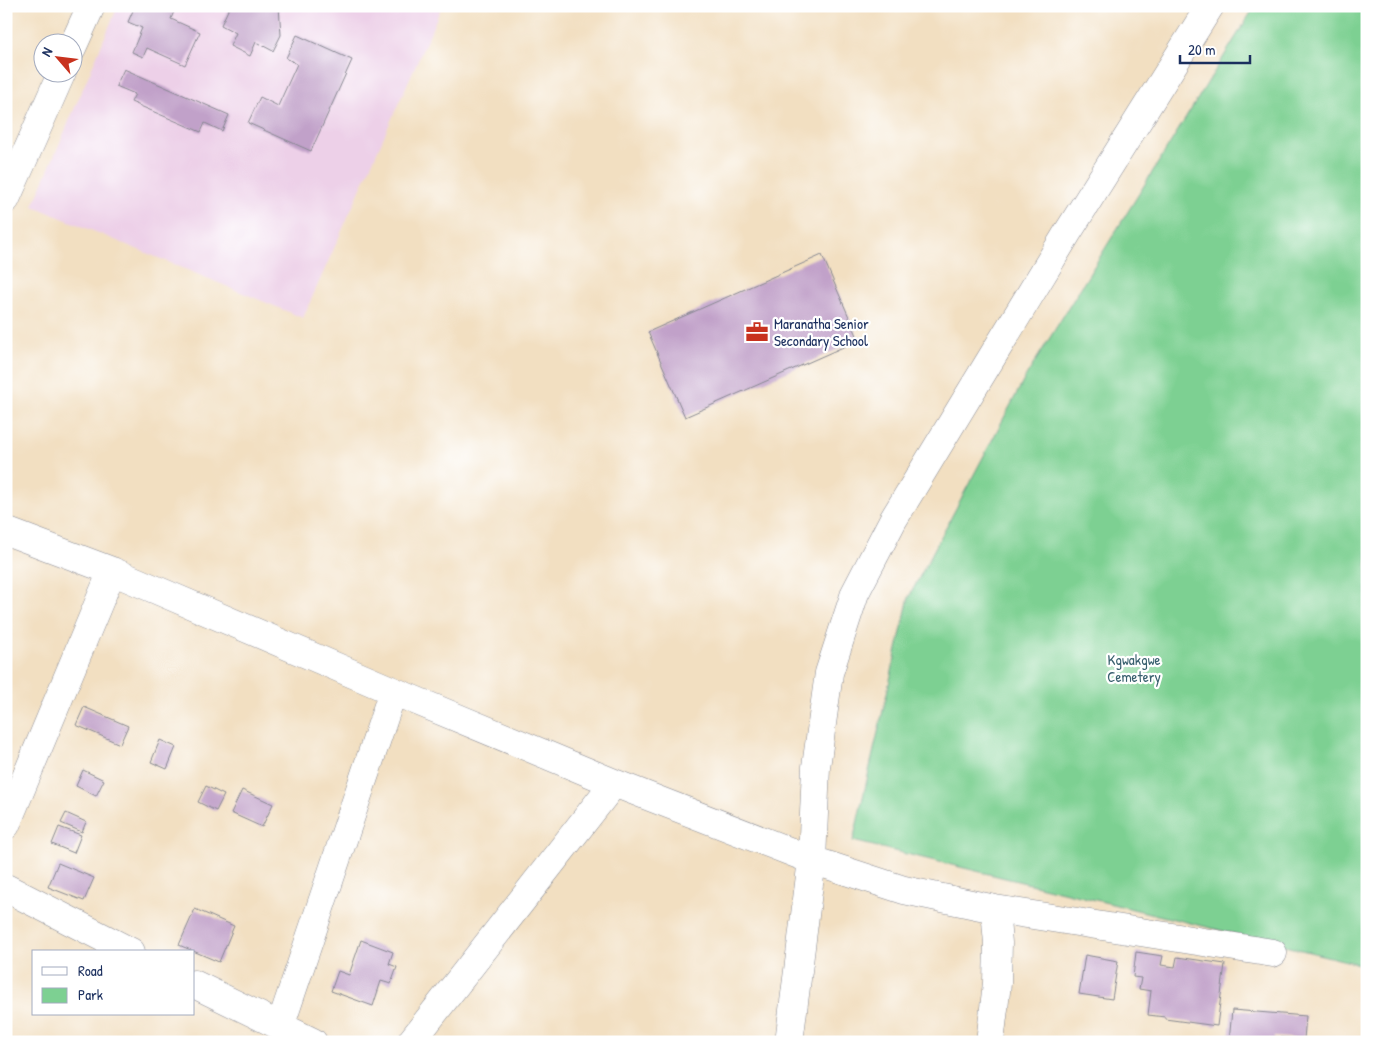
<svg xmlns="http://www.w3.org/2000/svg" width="1373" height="1048" font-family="'Patrick Hand',sans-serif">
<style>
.built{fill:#edd0e8}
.green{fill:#7dd092;stroke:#4c8078}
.building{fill:#c1a1c9}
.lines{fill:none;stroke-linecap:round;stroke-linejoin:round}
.minor-casing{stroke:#868790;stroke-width:29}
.minor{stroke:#fff;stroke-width:28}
.labels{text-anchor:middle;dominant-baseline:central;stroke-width:4.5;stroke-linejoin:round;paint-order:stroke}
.poi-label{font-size:15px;fill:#1b2f5e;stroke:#fff;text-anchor:start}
.park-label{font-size:15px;fill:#385f6e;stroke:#fff}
</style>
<rect width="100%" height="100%" fill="#fff"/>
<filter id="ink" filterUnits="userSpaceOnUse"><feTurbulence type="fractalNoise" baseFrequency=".02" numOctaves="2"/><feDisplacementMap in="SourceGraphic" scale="10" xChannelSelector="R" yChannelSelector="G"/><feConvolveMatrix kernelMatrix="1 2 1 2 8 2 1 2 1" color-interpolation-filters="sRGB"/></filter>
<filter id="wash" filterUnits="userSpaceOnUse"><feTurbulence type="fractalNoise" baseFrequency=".0096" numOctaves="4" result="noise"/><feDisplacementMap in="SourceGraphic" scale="20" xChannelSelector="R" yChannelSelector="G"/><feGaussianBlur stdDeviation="1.12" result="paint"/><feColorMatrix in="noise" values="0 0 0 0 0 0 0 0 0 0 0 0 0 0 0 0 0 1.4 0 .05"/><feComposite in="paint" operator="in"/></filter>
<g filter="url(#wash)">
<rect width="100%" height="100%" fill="#f2dfc1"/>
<path class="built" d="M118,6H442L303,318L33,206Z"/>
<path class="green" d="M1255,6H1367V966L853,841L909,597L1025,378Z"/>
<g id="blocks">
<path class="building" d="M135,6H176L171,19L200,32L185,65L147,48L143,57L132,52L142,28L128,22Z
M233,6H279L281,35L273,51L256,42L250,56L230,46L236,33L221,25L228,10Z
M297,35L352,60L311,151L248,123L260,97L278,106L297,64L286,58Z
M124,69L229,115L222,131L205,123L201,132L131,102L135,94L116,86Z
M822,255L859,340L685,417L648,332Z
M84,707L128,726L120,744L76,725Z
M160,740L176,747L167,769L151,762Z
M83,770L104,780L96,796L76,786Z
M206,786L224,795L216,811L198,802Z
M242,790L273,804L262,827L231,813Z
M66,813L86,822L82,832L61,823Z
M59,827L81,835L74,853L52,844Z
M58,863L94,878L84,901L48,887Z
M195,909L234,926L219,962L179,945Z
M361,940L393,952L389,964L397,967L391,984L381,981L373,1006L331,991L338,971L349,975Z
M1136,952L1163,956L1161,965L1175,967L1177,957L1225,964L1217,1026L1165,1019V1017L1148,1015L1151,991L1139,989L1141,978L1133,977Z
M1085,955L1118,961L1112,999L1079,994Z
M1232,1010L1306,1016L1304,1039L1274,1037V1042H1229Z"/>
</g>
</g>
<g filter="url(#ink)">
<use href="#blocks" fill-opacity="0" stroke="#868790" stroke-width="1"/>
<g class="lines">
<defs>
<path id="minor" d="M72,48L91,6
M6,199L62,72
M6,531L112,571L393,691L614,783L812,860L904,890L995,909L1273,953
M6,825L112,571
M6,888L131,952
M194,984L313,1042
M280,1027L393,691
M411,1042L614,783
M789,1042L812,860L816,767L829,673L855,593L893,520L1068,232L1210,6
M990,1042L997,983L998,943L995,909"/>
</defs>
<use href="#minor" class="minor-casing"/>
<use href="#minor" class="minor"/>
</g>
</g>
<defs>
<symbol id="office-bare" viewBox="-9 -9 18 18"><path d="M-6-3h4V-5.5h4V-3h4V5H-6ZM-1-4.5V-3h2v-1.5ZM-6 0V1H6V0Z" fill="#c8321e" stroke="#fff" stroke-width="2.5" paint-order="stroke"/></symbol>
</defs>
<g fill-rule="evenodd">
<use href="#office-bare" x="741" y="316" width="32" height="32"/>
</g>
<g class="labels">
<g class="poi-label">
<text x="774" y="323">Maranatha Senior<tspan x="774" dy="17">Secondary School</tspan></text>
</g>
<g class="park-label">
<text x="1134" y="659">Kgwakgwe<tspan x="1134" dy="17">Cemetery</tspan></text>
</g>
</g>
<rect width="1373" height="1048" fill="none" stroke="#fff" stroke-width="25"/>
<rect x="32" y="950" width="162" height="65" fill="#ffffff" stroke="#a4acbf"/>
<rect x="42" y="967" width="25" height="8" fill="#ffffff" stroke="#a4acbf"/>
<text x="78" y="976" font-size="15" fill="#1b2f5e">Road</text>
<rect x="42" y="988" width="25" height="15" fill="#7dd092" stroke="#a4acbf"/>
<text x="78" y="1000" font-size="15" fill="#1b2f5e">Park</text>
<g transform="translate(58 58) rotate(298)"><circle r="24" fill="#ffffff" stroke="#a4acbf"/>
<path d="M0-4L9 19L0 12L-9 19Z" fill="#c8321e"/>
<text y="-8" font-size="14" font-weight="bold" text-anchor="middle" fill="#1b2f5e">N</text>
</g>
<path d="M1180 55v8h70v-8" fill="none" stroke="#1b2f5e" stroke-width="2.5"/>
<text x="1188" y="55" font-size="15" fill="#1b2f5e" stroke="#ffffff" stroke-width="4" paint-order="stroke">20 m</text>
</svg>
